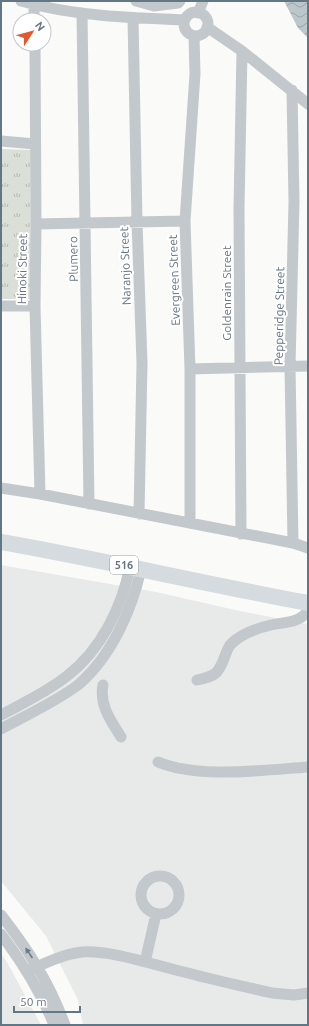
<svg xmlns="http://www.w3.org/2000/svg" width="309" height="1026" font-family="Ubuntu,sans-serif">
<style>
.built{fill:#e8e9e9}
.park{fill:url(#park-tufts)}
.water{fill:url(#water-waves)}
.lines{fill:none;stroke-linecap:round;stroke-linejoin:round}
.minor{stroke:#c3c8cc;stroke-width:11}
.highway{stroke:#d6dbdf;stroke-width:16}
.oneway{fill:#6a7a87}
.labels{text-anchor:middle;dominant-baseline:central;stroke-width:4;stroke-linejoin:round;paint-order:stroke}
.shield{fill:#fff;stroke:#939fa8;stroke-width:1}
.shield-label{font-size:11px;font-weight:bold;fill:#657683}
.street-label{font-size:12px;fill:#657683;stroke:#fff}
</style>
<defs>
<pattern id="park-tufts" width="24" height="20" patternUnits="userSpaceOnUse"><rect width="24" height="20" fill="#dadfd7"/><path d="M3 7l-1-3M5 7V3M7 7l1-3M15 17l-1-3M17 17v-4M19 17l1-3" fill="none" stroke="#b4b9b4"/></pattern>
<pattern id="water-waves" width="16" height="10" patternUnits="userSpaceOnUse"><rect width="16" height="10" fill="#bbc7cb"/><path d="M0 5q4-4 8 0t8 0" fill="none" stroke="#9ca6aa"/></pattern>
</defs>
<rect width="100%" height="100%" fill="#fafaf8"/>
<path class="built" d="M1,565L156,592L240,611L308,624V1025H83L78,1000L46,936L1,881Z
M1,954L7,962L41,1025H1Z"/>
<path class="park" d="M1,149L30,150L31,299H1Z"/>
<path class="water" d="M284,1H308V38L298,28Z"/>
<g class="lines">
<path class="minor" d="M21,1C73,16 130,18 185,20
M136,1L154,6L178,3L180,1
M34,5V20
M184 24a12 12 0 1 1 24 0a12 12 0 1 1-24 0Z
M82,13L89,504
M198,13L203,1
M133,18L137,222L142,363L139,514
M207,27L242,51L308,104
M35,44L36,224L35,306L40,494
M292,90L294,202L290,366L293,543
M1,141L35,144
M36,224L185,221
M1,306H35
M190,369L308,366
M1,488L40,494L293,543L308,548
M190,523V369L185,221L195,74L194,36
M241,534L239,208L242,51
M197,680C215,676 218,675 225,656C226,653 228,648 230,645C240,634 258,628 271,625C285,622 299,623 308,611
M103,685C99,705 111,721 121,737
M1,715C23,703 47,692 67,676C101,650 122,607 130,566
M1,729C25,716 57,701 78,685C111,657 132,610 141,569
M158,762C198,779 264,770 308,767
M141 895a19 19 0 1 1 38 0a19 19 0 1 1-38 0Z
M1,915C29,951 49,982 65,1025
M1,934C22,962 41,992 54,1025
M145,962L156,914
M28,971C45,963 64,954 82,952C112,950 154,965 184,972C213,980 243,986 272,993L294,995L308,993"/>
<path class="highway" d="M1,542C104,560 205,584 308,603"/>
</g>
<defs><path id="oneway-solid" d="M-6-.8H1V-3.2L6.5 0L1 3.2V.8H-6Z"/></defs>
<use class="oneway" href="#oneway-solid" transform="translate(29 953) rotate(-124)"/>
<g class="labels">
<rect class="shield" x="110" y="556" width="28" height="18" rx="3"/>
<g class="shield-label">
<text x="124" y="565">516</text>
</g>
<g class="street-label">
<text transform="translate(73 259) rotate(-91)">Plumero</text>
<text transform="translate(125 266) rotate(-92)">Naranjo Street</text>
<text transform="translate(22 269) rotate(-89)">Hinoki Street</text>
<text transform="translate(174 280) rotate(-92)">Evergreen Street</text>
<text transform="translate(226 293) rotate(-90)">Goldenrain Street</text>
<text transform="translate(279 316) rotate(-89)">Pepperidge Street</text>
</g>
</g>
<rect width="309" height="1026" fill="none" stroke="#657683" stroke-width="4"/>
<g transform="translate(32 32) rotate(54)"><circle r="19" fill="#ffffff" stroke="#c1c8cd"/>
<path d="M0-3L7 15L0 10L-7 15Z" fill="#e4572e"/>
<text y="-6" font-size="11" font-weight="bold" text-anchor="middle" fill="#657683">N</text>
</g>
<path d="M14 1006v6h66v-6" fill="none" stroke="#657683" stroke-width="2"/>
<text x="20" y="1006" font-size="12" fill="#657683" stroke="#ffffff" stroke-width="3" paint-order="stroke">50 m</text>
</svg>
